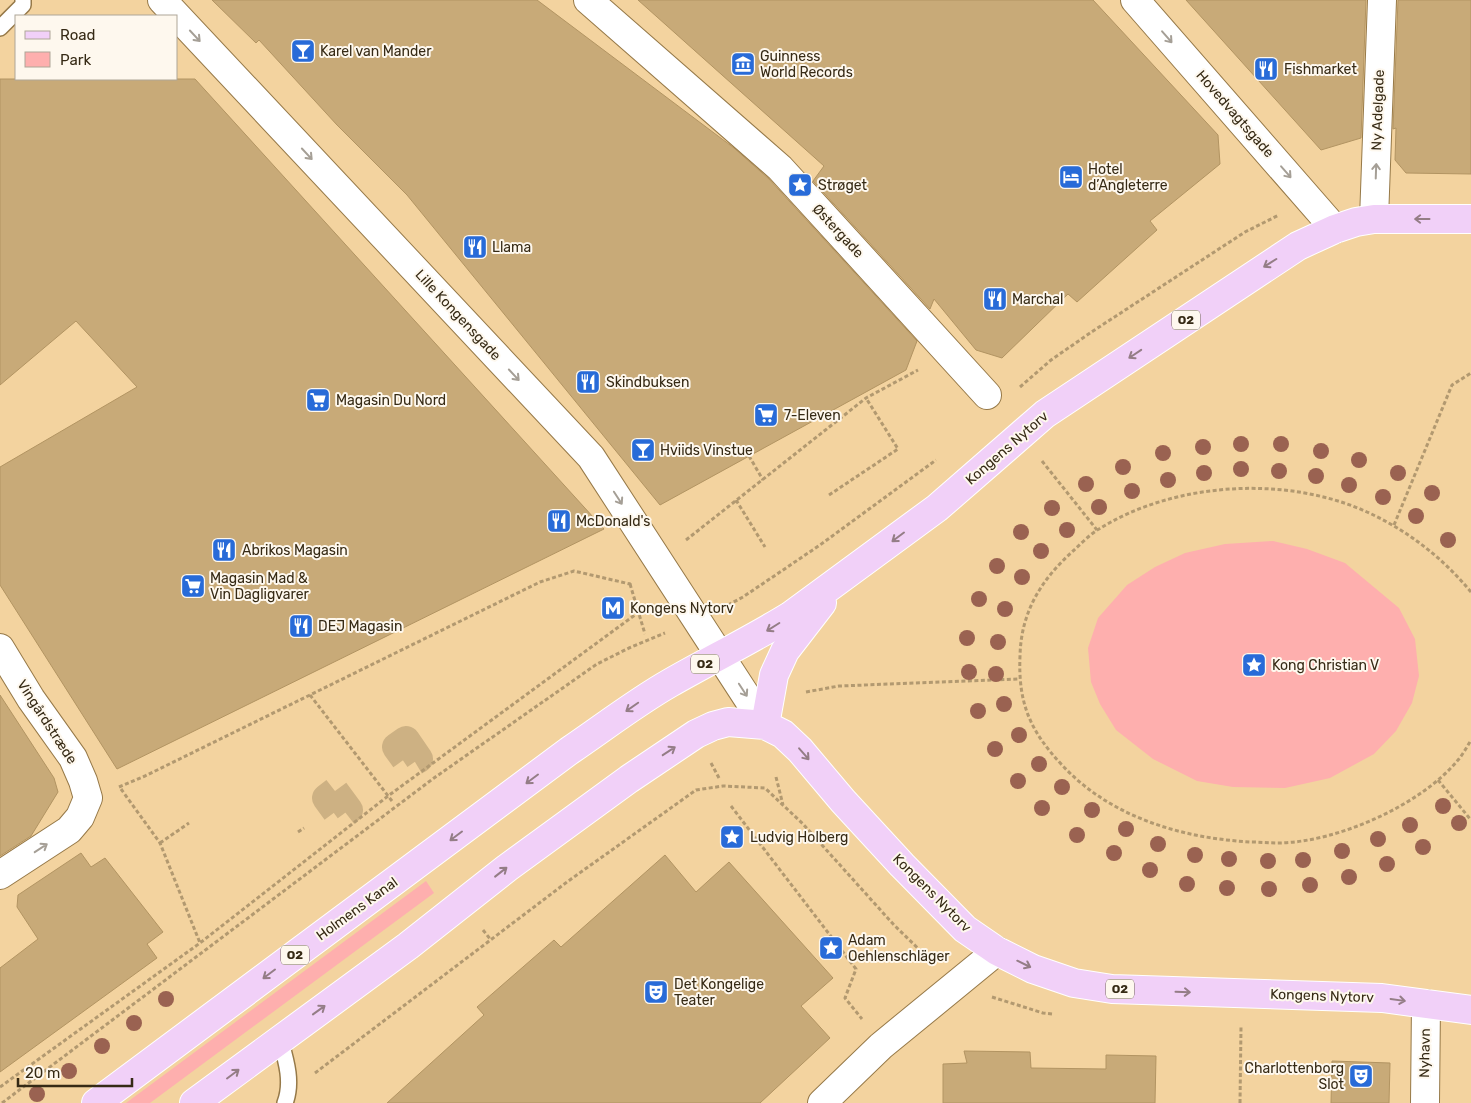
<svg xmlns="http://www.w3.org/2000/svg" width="1471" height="1103" font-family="Rubik,sans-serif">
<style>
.green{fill:#feafae}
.building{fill:#c8aa78;stroke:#b29462}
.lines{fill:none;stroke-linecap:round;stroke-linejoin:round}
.street-tunnel{stroke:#cdb183;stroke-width:28;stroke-dasharray:28 14;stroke-linecap:butt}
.lane-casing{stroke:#967948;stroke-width:18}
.street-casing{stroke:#967948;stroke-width:30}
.primary-casing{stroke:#fff;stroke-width:30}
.path{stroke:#b29970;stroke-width:3;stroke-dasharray:4 2.5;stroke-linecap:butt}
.lane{stroke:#fff;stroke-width:15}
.street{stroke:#fff;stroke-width:28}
.primary{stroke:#f1d0f8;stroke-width:28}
.tree{fill:#9a6251}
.oneway{stroke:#a59f96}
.oneway2{stroke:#947d86}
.labels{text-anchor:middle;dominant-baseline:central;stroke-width:4;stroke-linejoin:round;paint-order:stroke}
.shield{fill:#fef8ee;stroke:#726856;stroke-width:1}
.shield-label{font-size:12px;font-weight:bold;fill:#362a15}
.poi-label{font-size:14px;fill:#362a15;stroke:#fef8ee;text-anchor:start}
.street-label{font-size:14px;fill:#362a15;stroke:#fef8ee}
</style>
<rect width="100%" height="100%" fill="#f3d39f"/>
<path class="green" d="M1273,541L1307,549L1345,563L1399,608L1415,639L1419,676L1412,703L1396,731L1374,754L1330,778L1285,788L1233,787L1197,781L1153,759L1116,730L1100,704L1091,682L1088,648L1098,618L1127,585L1155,567L1185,553L1225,544Z
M426,881L434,893L150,1103H126Z"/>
<path class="building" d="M212,0H537L734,148L769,179L917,341L906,370L660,505L407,195L337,125L259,40L256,43Z
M638,0H1093L1218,135L1220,164L1150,221L1157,230L1077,302L1068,294L1002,358L976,350L934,299L930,309L813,181L824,166Z
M1186,0H1366L1361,138L1321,150Z
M1398,0H1471V174L1406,173L1395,160L1396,128L1393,129Z
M0,79H195L604,529L117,769L0,585V467L137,387L76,321L0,385Z
M0,695L54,778L58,792L31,836L0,856Z
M81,853L91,867L105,858L163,932L147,944L157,958L0,1072V968L38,939L17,907L18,895Z
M665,855L696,892L729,862L833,978L801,1006L830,1038L760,1103H387L484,1015L477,1007L554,940L561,947Z
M964,1051L1030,1052L1031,1068L1106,1069V1055L1156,1056L1155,1103H943V1064L967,1063Z
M1332,1061L1390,1063L1389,1103H1331Z"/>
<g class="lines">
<path class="street-tunnel" d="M406,740L419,759L409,765L396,747Z
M335,791L349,810L340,817L326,798Z"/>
<defs>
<path id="lane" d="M0,28L23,5V0
M280,1039C286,1060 293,1082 285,1103"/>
<path id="street" d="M162,0L591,457L765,725
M588,0L780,168L987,395
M1135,0L1335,229
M1374,219L1382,0
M0,648L31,699L73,758L83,781L88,798L80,817L69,830L0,875
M822,1103L881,1046L997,951
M1425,1103L1426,1004"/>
<path id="primary" d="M765,725L774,675L785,651L822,603
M96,1103L569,751C603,728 635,703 670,683C710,660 751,640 790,616L937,508L1045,414L1298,246L1335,229L1356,222L1374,219H1471
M194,1103L408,946L507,868L629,779L696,734L713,726L728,722L765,725L783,734L800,750L843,801L902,865L965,929L997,951L1033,969L1074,983L1112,989L1382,998L1471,1010"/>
</defs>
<use href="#lane" class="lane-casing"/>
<use href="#street" class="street-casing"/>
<use href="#primary" class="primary-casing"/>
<path class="path" d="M1020,387L1051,360L1093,331L1245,232L1279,215
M749,456L763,480
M1042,461L1097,530
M829,495L898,449L866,398
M736,500L765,547
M1394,525L1452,385L1471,373
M686,540L866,398L918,370
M630,584L645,634
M1471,592C1443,558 1407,530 1367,512C1286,475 1174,482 1099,529C1090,534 1081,544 1073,551C1041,580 1021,612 1020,656C1018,703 1030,731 1062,765C1110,817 1181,838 1250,842C1260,842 1269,843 1279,843C1338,842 1421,805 1458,760C1463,754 1467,747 1471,740
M728,605L743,597L820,545L936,460
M806,692L839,686L1019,679
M310,695L392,801
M711,763L719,778
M776,777L783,805
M1438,780L1471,820
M119,787L145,776L540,582L574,571L630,584L632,582
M121,789L160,843L200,943
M731,806L856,969L845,998L862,1019
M298,832L304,828
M160,843L189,823
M483,930L491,940
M992,997L1043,1013L1053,1014
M315,1073L567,882L696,790L723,786L765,788L803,824L894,925L931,961
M0,1087L200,943L388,796L639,612
M2,1103L434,778L597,664L629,648L665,633
M1240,1103L1241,1027"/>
<use href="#lane" class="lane"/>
<use href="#street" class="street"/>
<use href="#primary" class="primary"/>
</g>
<g class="tree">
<circle cx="1241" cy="444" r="8"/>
<circle cx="1281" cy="444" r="8"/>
<circle cx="1203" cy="447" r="8"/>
<circle cx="1321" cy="451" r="8"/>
<circle cx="1163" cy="453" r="8"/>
<circle cx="1359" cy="460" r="8"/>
<circle cx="1123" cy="467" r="8"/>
<circle cx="1241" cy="469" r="8"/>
<circle cx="1279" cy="471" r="8"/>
<circle cx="1204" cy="473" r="8"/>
<circle cx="1398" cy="473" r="8"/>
<circle cx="1316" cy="476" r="8"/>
<circle cx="1168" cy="480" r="8"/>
<circle cx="1086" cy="484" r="8"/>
<circle cx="1349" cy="485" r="8"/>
<circle cx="1132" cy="491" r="8"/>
<circle cx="1432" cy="493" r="8"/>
<circle cx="1383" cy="497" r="8"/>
<circle cx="1099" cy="507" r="8"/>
<circle cx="1052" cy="508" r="8"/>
<circle cx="1416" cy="516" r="8"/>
<circle cx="1067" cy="530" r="8"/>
<circle cx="1021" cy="532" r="8"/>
<circle cx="1448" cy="540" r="8"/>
<circle cx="1041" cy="551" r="8"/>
<circle cx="997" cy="566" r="8"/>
<circle cx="1022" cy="577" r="8"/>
<circle cx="979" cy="599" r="8"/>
<circle cx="1005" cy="609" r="8"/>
<circle cx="967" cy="638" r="8"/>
<circle cx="998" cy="642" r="8"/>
<circle cx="969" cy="672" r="8"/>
<circle cx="996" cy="674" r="8"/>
<circle cx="1004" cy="704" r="8"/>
<circle cx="978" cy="711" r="8"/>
<circle cx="1019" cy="735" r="8"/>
<circle cx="995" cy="749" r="8"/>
<circle cx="1039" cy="764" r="8"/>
<circle cx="1018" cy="781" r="8"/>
<circle cx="1062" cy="787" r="8"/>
<circle cx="1443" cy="806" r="8"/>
<circle cx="1042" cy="808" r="8"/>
<circle cx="1092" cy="810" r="8"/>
<circle cx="1459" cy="823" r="8"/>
<circle cx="1410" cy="825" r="8"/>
<circle cx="1126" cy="829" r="8"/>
<circle cx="1077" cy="835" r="8"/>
<circle cx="1378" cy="839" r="8"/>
<circle cx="1158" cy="844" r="8"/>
<circle cx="1423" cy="847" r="8"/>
<circle cx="1342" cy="851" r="8"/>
<circle cx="1114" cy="853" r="8"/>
<circle cx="1195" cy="855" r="8"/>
<circle cx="1229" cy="859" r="8"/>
<circle cx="1303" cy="860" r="8"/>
<circle cx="1268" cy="861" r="8"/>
<circle cx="1387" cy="864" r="8"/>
<circle cx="1150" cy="870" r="8"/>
<circle cx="1349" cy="877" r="8"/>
<circle cx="1187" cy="884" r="8"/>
<circle cx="1310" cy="885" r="8"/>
<circle cx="1227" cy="888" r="8"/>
<circle cx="1269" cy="889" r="8"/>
<circle cx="166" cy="999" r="8"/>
<circle cx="134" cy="1023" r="8"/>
<circle cx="102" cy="1046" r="8"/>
<circle cx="69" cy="1071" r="8"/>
<circle cx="37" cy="1094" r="8"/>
</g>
<defs><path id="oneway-shaft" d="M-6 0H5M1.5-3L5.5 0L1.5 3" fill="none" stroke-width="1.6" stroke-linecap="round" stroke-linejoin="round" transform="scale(1.25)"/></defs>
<g class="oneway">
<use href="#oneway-shaft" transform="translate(195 36) rotate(47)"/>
<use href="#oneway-shaft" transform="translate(1167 37) rotate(49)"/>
<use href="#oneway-shaft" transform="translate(307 154) rotate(47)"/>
<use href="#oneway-shaft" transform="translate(1376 171) rotate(-88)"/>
<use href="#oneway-shaft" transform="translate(1286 172) rotate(49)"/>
<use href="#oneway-shaft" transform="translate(514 375) rotate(47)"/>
<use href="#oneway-shaft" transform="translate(618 498) rotate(57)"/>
<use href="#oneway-shaft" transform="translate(743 690) rotate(57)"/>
<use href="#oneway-shaft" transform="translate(41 848) rotate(-33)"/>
</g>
<g class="oneway2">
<use href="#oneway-shaft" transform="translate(1422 219) rotate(180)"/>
<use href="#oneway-shaft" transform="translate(1270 263) rotate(148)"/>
<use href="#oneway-shaft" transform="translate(1135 354) rotate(146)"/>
<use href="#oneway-shaft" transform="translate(898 537) rotate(143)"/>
<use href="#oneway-shaft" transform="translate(773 627) rotate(148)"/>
<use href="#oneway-shaft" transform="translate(632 707) rotate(145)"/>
<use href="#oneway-shaft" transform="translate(669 751) rotate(-33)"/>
<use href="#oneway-shaft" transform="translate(804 754) rotate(49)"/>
<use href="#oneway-shaft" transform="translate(532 779) rotate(143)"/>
<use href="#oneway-shaft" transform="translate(456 836) rotate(143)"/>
<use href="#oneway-shaft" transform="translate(501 872) rotate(-38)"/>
<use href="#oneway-shaft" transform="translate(1024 964) rotate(26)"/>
<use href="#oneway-shaft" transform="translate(269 974) rotate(143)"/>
<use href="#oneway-shaft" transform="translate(1183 992) rotate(2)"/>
<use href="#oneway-shaft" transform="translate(1398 1000) rotate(8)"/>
<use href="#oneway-shaft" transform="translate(319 1010) rotate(-36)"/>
<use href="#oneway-shaft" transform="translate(233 1074) rotate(-37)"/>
</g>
<defs>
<symbol id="bar-square" viewBox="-11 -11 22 22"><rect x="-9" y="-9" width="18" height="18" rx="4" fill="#286bd8" stroke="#fef8ee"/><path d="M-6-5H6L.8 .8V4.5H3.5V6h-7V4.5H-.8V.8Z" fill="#fff"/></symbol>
<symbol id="museum-square" viewBox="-11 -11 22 22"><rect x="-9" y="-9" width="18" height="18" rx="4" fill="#286bd8" stroke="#fef8ee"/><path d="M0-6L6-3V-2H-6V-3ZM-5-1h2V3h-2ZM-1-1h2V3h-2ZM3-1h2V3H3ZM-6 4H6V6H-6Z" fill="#fff"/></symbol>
<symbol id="restaurant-square" viewBox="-11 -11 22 22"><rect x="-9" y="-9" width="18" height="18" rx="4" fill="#286bd8" stroke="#fef8ee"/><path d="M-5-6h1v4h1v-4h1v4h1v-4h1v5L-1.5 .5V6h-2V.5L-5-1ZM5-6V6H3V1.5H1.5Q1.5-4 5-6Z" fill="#fff"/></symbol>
<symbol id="hotel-square" viewBox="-11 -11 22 22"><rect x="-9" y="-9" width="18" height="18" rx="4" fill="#286bd8" stroke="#fef8ee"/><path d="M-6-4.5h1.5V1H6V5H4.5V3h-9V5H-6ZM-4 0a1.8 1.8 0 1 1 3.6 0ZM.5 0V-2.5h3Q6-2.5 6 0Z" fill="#fff"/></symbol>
<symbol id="sight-square" viewBox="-11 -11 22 22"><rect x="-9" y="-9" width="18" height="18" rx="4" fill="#286bd8" stroke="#fef8ee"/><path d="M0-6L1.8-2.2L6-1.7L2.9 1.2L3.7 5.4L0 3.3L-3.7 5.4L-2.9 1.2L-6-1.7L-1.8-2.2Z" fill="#fff"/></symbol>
<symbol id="supermarket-square" viewBox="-11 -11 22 22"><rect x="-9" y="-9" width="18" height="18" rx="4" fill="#286bd8" stroke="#fef8ee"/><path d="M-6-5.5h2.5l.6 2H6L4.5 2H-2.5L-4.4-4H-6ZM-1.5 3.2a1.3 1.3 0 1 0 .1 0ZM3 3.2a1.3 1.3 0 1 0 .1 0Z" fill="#fff"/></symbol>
<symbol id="metro-square" viewBox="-11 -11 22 22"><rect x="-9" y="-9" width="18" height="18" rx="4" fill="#286bd8" stroke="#fef8ee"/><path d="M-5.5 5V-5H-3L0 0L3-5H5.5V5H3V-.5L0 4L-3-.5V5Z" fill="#fff"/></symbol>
<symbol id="theatre-square" viewBox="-11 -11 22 22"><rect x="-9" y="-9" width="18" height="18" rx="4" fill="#286bd8" stroke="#fef8ee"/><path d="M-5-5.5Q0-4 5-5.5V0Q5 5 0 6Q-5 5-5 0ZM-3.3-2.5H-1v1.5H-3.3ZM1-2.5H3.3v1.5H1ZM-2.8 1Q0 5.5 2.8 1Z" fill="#fff"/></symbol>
</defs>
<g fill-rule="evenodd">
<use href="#bar-square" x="289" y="37" width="28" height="28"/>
<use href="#museum-square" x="729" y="50" width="28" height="28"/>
<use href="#restaurant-square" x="1252" y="55" width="28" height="28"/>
<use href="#hotel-square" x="1057" y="163" width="28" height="28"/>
<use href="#sight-square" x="786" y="171" width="28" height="28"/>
<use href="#restaurant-square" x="461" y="233" width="28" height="28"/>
<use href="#restaurant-square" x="981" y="285" width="28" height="28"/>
<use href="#restaurant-square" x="574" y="368" width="28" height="28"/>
<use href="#supermarket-square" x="304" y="386" width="28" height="28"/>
<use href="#supermarket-square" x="752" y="401" width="28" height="28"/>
<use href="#bar-square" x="629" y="436" width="28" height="28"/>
<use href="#restaurant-square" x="545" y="507" width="28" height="28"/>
<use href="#restaurant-square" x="210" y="536" width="28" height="28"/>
<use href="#supermarket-square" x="179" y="572" width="28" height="28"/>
<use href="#metro-square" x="599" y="594" width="28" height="28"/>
<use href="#restaurant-square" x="287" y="612" width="28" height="28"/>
<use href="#sight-square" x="1240" y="651" width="28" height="28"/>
<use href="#sight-square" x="718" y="823" width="28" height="28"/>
<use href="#sight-square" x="817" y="934" width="28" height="28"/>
<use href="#theatre-square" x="642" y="978" width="28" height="28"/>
<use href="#theatre-square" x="1347" y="1062" width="28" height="28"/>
</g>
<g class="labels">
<g class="shield">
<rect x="1172" y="310.5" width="28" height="19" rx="4"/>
<rect x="691" y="654.5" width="28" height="19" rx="4"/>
<rect x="281" y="945.5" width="28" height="19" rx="4"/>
<rect x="1106" y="979.5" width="28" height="19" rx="4"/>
</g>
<g class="shield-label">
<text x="1186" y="320">O2</text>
<text x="705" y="664">O2</text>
<text x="295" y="955">O2</text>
<text x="1120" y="989">O2</text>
</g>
<g class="poi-label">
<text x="320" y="51">Karel van Mander</text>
<text x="760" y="56">Guinness<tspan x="760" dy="16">World Records</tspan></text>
<text x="1284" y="69">Fishmarket</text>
<text x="1088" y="169">Hotel<tspan x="1088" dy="16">d’Angleterre</tspan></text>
<text x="818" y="185">Strøget</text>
<text x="492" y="247">Llama</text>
<text x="1012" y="299">Marchal</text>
<text x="606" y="382">Skindbuksen</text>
<text x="336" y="400">Magasin Du Nord</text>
<text x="784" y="415">7-Eleven</text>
<text x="660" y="450">Hviids Vinstue</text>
<text x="576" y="521">McDonald's</text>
<text x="242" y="550">Abrikos Magasin</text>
<text x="210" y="578">Magasin Mad &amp;<tspan x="210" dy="16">Vin Dagligvarer</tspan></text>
<text x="630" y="608">Kongens Nytorv</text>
<text x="318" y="626">DEJ Magasin</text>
<text x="1272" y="665">Kong Christian V</text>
<text x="750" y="837">Ludvig Holberg</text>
<text x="848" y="940">Adam<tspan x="848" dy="16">Oehlenschläger</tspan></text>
<text x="674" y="984">Det Kongelige<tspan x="674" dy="16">Teater</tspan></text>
<text x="1344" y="1068" text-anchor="end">Charlottenborg<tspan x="1344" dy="16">Slot</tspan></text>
</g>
<g class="street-label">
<text transform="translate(1378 110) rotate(-88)">Ny Adelgade</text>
<text transform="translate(1235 114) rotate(49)">Hovedvagtsgade</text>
<text transform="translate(838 231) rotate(47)">Østergade</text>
<text transform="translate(458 315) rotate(47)">Lille Kongensgade</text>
<text transform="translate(1007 448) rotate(-41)">Kongens Nytorv</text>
<text transform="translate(47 722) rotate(57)">Vingårdstræde</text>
<text transform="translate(932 893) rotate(45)">Kongens Nytorv</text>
<text transform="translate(357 909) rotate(-36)">Holmens Kanal</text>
<text transform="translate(1322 996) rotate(2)">Kongens Nytorv</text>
<text transform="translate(1425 1053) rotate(-89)">Nyhavn</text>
</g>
</g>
<rect x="15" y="15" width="162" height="65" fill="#fef8ee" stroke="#aea697"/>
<rect x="25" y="31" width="25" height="8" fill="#f1d0f8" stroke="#aea697"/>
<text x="60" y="40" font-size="15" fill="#362a15">Road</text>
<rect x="25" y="52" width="25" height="15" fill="#feafae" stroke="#aea697"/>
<text x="60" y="65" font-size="15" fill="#362a15">Park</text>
<path d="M18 1078v8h114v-8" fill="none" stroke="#362a15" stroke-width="2.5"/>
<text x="25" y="1078" font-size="15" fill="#362a15" stroke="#fef8ee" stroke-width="4" paint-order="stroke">20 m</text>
</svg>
